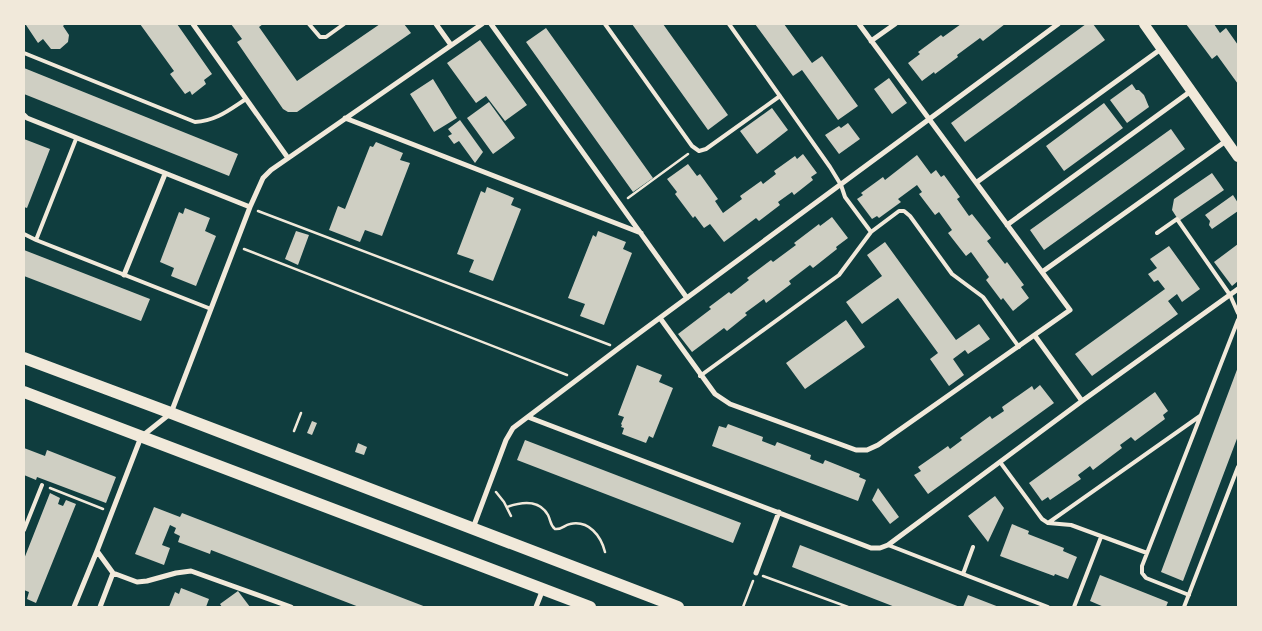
<svg xmlns="http://www.w3.org/2000/svg" width="1262" height="631" font-family="'Sofia Sans Condensed',sans-serif">
<style>
.building{fill:#cfcfc3}
.lines{fill:none;stroke-linecap:round;stroke-linejoin:round}
.path{stroke:#f1e9da;stroke-width:2.5}
.service{stroke:#f1e9da;stroke-width:4}
.minor{stroke:#f1e9da;stroke-width:5}
.secondary{stroke:#f1e9da;stroke-width:10}
.primary{stroke:#f1e9da;stroke-width:12}
</style>
<rect width="100%" height="100%" fill="#0f3d3e"/>
<path class="building" d="M28,24H65L63,26L69,35L68,42L60,49H51L43,39L38,43L26,25Z
M140,24H177L212,74L204,80L206,84L192,95L190,91L185,94L170,74L174,71Z
M231,24H263L259,27L297,81L380,24H404L411,33L297,112H288L283,109L237,42L242,39Z
M632,24H663L728,115L708,130Z
M755,24H784L812,63L822,56L858,106L838,120L802,70L793,76Z
M961,24H1005L983,41L980,38L957,55L958,57L935,74L934,72L922,81L908,63L920,54L918,52L941,35L943,37Z
M1086,24H1093L1105,40L965,142L951,123Z
M1186,24H1214L1220,33L1226,28L1238,45V84L1217,55L1212,59Z
M546,28L653,178L633,192L526,42Z
M480,40L527,105L505,121L486,96L476,103L447,63Z
M24,68L238,154L229,176L24,94Z
M889,78L907,103L892,114L874,89Z
M433,79L457,118L434,132L410,94Z
M1132,84L1136,90H1139L1144,95L1149,107L1127,123L1110,100Z
M489,102L515,138L493,154L467,118Z
M1104,103L1123,128L1064,171L1046,146Z
M772,108L788,130L757,154L740,131Z
M460,120L483,152L475,163L459,141L454,144L448,136L452,134L448,129Z
M848,123L860,139L839,154L825,135L839,126L841,128Z
M1171,129L1185,149L1044,250L1030,230Z
M24,139L50,149L27,208L24,207Z
M376,142L403,153L400,160L410,163L382,236L365,230L360,242L329,230L338,206L345,209L370,146L373,147Z
M803,154L817,173L811,177L813,180L794,195L792,192L778,202L780,205L759,221L756,218L724,242L710,224L704,228L695,216L693,218L675,194L677,192L667,179L688,164L697,176L700,174L718,199L715,201L723,213L742,199L740,196L761,181L763,184L776,174L774,171L795,156L797,159Z
M917,155L931,174L936,170L941,177L944,175L960,197L957,199L969,216L972,214L991,238L987,241L1005,264L1007,262L1024,285L1021,287L1029,298L1013,311L1003,298L1001,300L986,280L989,277L971,252L966,256L948,233L952,230L939,212L935,215L919,194L922,192L917,185L898,199L901,202L879,218L877,216L872,219L857,199L863,195L861,193L883,177L885,180Z
M1212,173L1224,190L1179,221L1172,210L1174,199Z
M487,187L514,198L511,205L521,209L493,281L469,272L474,260L457,254L481,191L485,193Z
M1233,195L1238,203V211L1212,229L1209,225L1210,221L1205,215Z
M185,208L210,218L205,231L216,236L196,286L171,276L174,268L160,262L179,212L183,214Z
M832,217L848,238L836,247L837,249L813,268L810,265L789,281L791,284L766,303L764,299L745,313L747,315L727,331L724,328L692,352L678,334L711,309L709,307L729,292L731,294L749,280L747,278L771,260L773,262L796,245L794,243L819,224L820,226Z
M296,231L309,235L298,265L285,259Z
M598,231L626,242L623,249L632,253L604,325L580,316L585,304L568,298L593,235L596,237Z
M885,242L956,340L979,324L990,339L968,354L965,350L953,359L964,375L949,386L930,359L938,353L898,298L862,324L846,302L882,276L867,255Z
M1238,244V281L1232,286L1214,262Z
M1169,246L1200,289L1182,302L1177,294L1168,301L1178,314L1092,376L1075,354L1165,289L1158,280L1154,282L1148,274L1157,268L1150,259Z
M24,250L150,299L141,321L24,276Z
M846,320L865,347L805,389L786,363Z
M637,365L662,375L659,382L673,388L653,438L649,436L646,443L622,434L624,428L621,427L622,425L621,424L624,417L618,415Z
M1238,367V436L1183,581L1161,572Z
M1040,385L1054,403L928,494L914,475L921,471L918,467L948,446L950,449L962,440L960,438L990,416L992,419L1004,411L1002,407L1032,386L1034,390Z
M1155,392L1168,411L1163,415L1165,419L1135,441L1131,437L1120,445L1122,448L1093,470L1090,466L1078,475L1081,479L1050,500L1048,497L1042,501L1029,483Z
M312,421L317,423L312,435L307,433Z
M728,424L763,437L762,441L775,446L777,442L811,455L810,459L823,464L825,460L860,474L859,477L866,480L858,501L712,446L719,426L726,428Z
M525,440L741,523L733,543L517,460Z
M358,443L367,447L364,455L355,452Z
M24,448L45,456L47,450L116,477L106,503L37,477L36,480L24,475Z
M878,488L899,517L890,524L872,500Z
M50,493L60,498L58,504L63,506L66,500L76,504L36,603L27,599L29,592L24,590V559Z
M995,496L1004,508L988,542L968,516Z
M154,507L180,517L182,513L426,607H359L211,550L210,554L178,542L180,536L174,533L176,528L170,525L162,545L170,548L164,565L135,554Z
M1012,524L1029,531L1028,534L1064,548L1063,551L1077,557L1068,579L1055,574L1054,576L1000,556Z
M800,545L960,607H895L792,567Z
M1100,575L1168,602L1166,607H1104L1090,601Z
M181,588L209,599L206,607H169L175,592L179,594Z
M238,591L250,607H222L220,604Z
M968,595L999,607H963Z"/>
<g class="lines">
<path class="path" d="M628,198L688,154
M258,211L610,345
M244,249L567,375
M294,431L301,413
M50,488L103,509
M496,492L504,502L511,516
M507,507C521,502 539,499 548,515C551,521 550,525 555,529C562,530 564,525 570,524C589,520 601,536 605,552
M763,576L848,607
M743,607L753,581"/>
<path class="service" d="M309,24L320,37H326L344,24
M605,24L692,146L699,151L706,149L780,96
M729,24L830,167L841,185L845,197L871,232
M24,53L195,122C216,121 229,110 246,99
M1157,233L1177,219L1230,295L1238,313
M24,234L36,240L211,309
M36,240L76,139
M700,376L839,275L871,232L899,211H904L910,216L952,274L983,297L1019,347
M1000,462L1042,519L1048,523L1071,525L1147,553
M1048,523L1200,416
M24,530L42,485
M888,545L1048,607
M963,574L973,547
M1189,595L1146,578L1142,573V566L1238,320
M1074,607L1101,537
M1184,607L1238,467"/>
<path class="minor" d="M193,24L288,158
M436,24L451,45
M491,24L687,298
M871,41L895,24
M24,115L27,118L250,207
M345,118L641,233
M977,182L1161,49
M1007,225L1191,91
M1042,272L1226,141
M124,275L165,174
M660,318L715,394L730,404L856,450H867L878,445L1070,310L859,24
M1035,336L1082,401
M528,417L871,548H880L888,545L1082,401L1238,289
M473,528L506,440L513,428L619,348L1058,24
M97,551L113,573L137,582L147,581L176,573L191,571L291,607
M756,573L779,512
M74,607L97,551L141,437L171,413L250,207L263,178L271,170L482,24
M100,607L113,573
M536,607L543,589"/>
<path class="secondary" d="M1144,24L1238,157"/>
<path class="primary" d="M24,358L171,413L678,607
M24,392L590,607"/>
</g>
<rect width="1262" height="631" fill="none" stroke="#f1e9da" stroke-width="50"/>
</svg>
